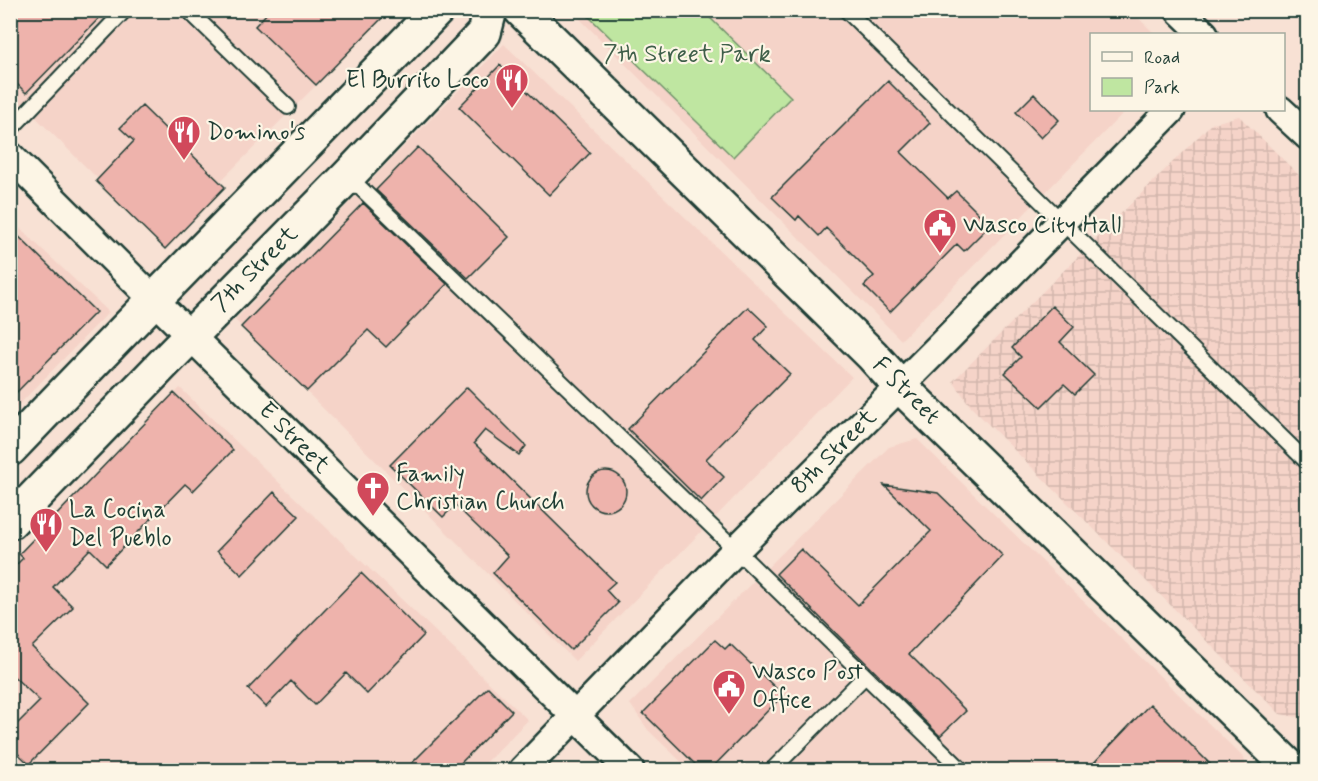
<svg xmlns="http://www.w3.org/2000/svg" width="1318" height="781" font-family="Mynerve,sans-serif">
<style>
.built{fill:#f5d3c8}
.industrial{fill:url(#industrial-grid)}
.green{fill:#bfe6a1;stroke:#6f926a;stroke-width:1.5}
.building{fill:#eeb3ac;stroke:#1f3d34;stroke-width:1.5}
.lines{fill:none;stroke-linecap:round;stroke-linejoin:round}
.service-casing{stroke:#1f3d34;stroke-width:18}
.minor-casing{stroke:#1f3d34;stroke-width:32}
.tertiary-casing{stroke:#1f3d34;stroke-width:38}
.primary-casing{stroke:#1f3d34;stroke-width:38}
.service{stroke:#fcf5e5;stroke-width:14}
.minor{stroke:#fcf5e5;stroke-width:27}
.tertiary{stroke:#fcf5e5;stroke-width:33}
.primary{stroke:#fcf5e5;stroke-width:33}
.labels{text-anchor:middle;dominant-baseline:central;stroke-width:4.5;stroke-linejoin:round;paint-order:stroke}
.park-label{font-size:24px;fill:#3f5f4a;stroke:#fcf5e5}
.poi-label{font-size:24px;fill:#1f3d34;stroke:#fcf5e5;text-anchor:start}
.street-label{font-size:24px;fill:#1f3d34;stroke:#fcf5e5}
</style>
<defs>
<pattern id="industrial-grid" width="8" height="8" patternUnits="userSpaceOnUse" patternTransform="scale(1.5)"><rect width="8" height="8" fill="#f5d3c8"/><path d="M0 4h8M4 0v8" fill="none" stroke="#d2b6ac"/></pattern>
</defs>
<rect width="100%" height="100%" fill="#f8e1d4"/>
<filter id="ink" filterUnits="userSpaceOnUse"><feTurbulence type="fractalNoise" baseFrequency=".0167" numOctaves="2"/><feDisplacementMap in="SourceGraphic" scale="12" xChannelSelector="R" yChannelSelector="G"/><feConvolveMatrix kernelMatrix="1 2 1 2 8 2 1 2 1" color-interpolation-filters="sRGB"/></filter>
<g filter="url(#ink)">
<path class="built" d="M1130,10L1155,34H1092V110H1126L901,340L572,11Z
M10,11H390L161,241L11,93Z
M504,44L852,377L575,661L235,320Z
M10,219L109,312L11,413H10Z
M180,388L528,720L479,770H19L10,762V562Z
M917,439L1244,758L1247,770H690L648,730L630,704L889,447Z"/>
<path class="industrial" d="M1239,116L1307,183V714L1303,718L1280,714L971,407L953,381L1211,124Z"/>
<path class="green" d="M583,11H703L791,97L733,157Z"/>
<path class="building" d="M10,10H107L26,93L10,77Z
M270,10H390L316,85L255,26Z
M500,65L590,153L549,195L459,107Z
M888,81L930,123L901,152L948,198L956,191L990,225L964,251L957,244L890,312L864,286L874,276L826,228L819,236L799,216L796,220L772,197Z
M1034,94L1059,120L1041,138L1016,112Z
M142,106L225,187L165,249L96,181L134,141L120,128Z
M418,147L509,237L468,278L376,190Z
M363,203L447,284L386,347L368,330L307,391L241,327Z
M10,228L96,312L10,399Z
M1052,306L1074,327L1060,342L1094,375L1075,394L1064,384L1041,407L1005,373L1021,357L1012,348Z
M748,307L768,326L755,340L790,374L706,459L724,477L701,501L628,429Z
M467,387L526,446L519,455L485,430L474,443L615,582L606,590L618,603L571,650L493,573L508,556L455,505L443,517L390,465Z
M174,393L233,450L193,491L185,484L106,565L90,549L53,587L73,607L32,647L89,703L29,764L10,746V731L40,701L10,673V571L23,558L19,554Z
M586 491a20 20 0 1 1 40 0a20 20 0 1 1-40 0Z
M884,485L938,493L1003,556L909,654L966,711L940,736L776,574L801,549L858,605L931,531Z
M274,492L299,516L242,575L217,551Z
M361,573L424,635L367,694L346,673L315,705L291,681L266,707L248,689Z
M715,640L725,649L730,644L783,695L709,771H702L643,713Z
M488,687L512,711L453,771H404Z
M1150,704L1217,771H1086Z"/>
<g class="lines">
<defs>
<path id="service" d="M188,10L288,107
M846,10L1308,463
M10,130L125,10
M348,176L736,550L962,770
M772,770L865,676"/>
<path id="minor" d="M1179,10L1204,34
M1280,110L1308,136
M10,156L154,300L630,770
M523,770L736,550L939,347L1171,110"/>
<path id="tertiary" d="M10,449C151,301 295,157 437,10
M10,522L162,365L348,176L484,33L490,10"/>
<path id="primary" d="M521,10L872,355L900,386L1293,770"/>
</defs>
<use href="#service" class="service-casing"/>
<use href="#minor" class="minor-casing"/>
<use href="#tertiary" class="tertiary-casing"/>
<use href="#primary" class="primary-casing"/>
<use href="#service" class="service"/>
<use href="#minor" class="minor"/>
<use href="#tertiary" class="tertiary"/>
<use href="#primary" class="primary"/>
</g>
</g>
<defs>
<symbol id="restaurant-pin" viewBox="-11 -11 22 30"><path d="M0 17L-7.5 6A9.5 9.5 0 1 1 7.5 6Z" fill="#d1495b" stroke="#fcf5e5"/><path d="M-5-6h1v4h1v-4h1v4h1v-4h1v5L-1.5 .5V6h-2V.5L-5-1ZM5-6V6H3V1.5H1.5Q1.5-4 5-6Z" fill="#fff"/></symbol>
<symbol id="civic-pin" viewBox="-11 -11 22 30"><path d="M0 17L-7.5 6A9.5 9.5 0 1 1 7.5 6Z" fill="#d1495b" stroke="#fcf5e5"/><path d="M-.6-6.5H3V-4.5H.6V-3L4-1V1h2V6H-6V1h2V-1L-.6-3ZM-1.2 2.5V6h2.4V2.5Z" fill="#fff"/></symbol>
<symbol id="church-pin" viewBox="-11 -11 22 30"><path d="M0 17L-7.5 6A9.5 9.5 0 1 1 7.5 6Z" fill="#d1495b" stroke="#fcf5e5"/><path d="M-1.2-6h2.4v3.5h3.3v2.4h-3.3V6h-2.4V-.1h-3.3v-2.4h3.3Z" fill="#fff"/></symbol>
</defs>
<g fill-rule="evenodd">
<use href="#restaurant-pin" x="493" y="61" width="38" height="52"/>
<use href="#restaurant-pin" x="165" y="113" width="38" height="52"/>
<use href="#civic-pin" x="921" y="206" width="38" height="52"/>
<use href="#church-pin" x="354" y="469" width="38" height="52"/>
<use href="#restaurant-pin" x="27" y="505" width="38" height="52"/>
<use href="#civic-pin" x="710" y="667" width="38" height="52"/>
</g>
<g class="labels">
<g class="park-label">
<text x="687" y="54">7th Street Park</text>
</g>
<g class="poi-label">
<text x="489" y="80" text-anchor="end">El Burrito Loco</text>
<text x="207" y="132">Domino's</text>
<text x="963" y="225">Wasco City Hall</text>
<text x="396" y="474">Family<tspan x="396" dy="28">Christian Church</tspan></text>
<text x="69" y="510">La Cocina<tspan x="69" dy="28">Del Pueblo</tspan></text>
<text x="752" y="672">Wasco Post<tspan x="752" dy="28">Office</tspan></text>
</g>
<g class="street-label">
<text transform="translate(255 269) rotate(-45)">7th Street</text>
<text transform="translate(906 391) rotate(45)">F Street</text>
<text transform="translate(294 438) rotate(45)">E Street</text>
<text transform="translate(834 452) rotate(-45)">8th Street</text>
</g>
</g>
<rect width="1318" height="781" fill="none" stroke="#fcf5e5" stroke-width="36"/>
<rect x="18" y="18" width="1282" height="745" fill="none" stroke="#1f3d34" stroke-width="2" filter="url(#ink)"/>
<rect x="1090" y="33" width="195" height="78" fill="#fcf5e5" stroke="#a4ab9e" stroke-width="1.5"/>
<rect x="1102" y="52" width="30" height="9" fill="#fcf5e5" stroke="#a4ab9e" stroke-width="1.5"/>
<text x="1144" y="63" font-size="18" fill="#1f3d34">Road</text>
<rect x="1102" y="78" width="30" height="18" fill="#bfe6a1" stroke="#a4ab9e" stroke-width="1.5"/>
<text x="1144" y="93" font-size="18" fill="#1f3d34">Park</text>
</svg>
